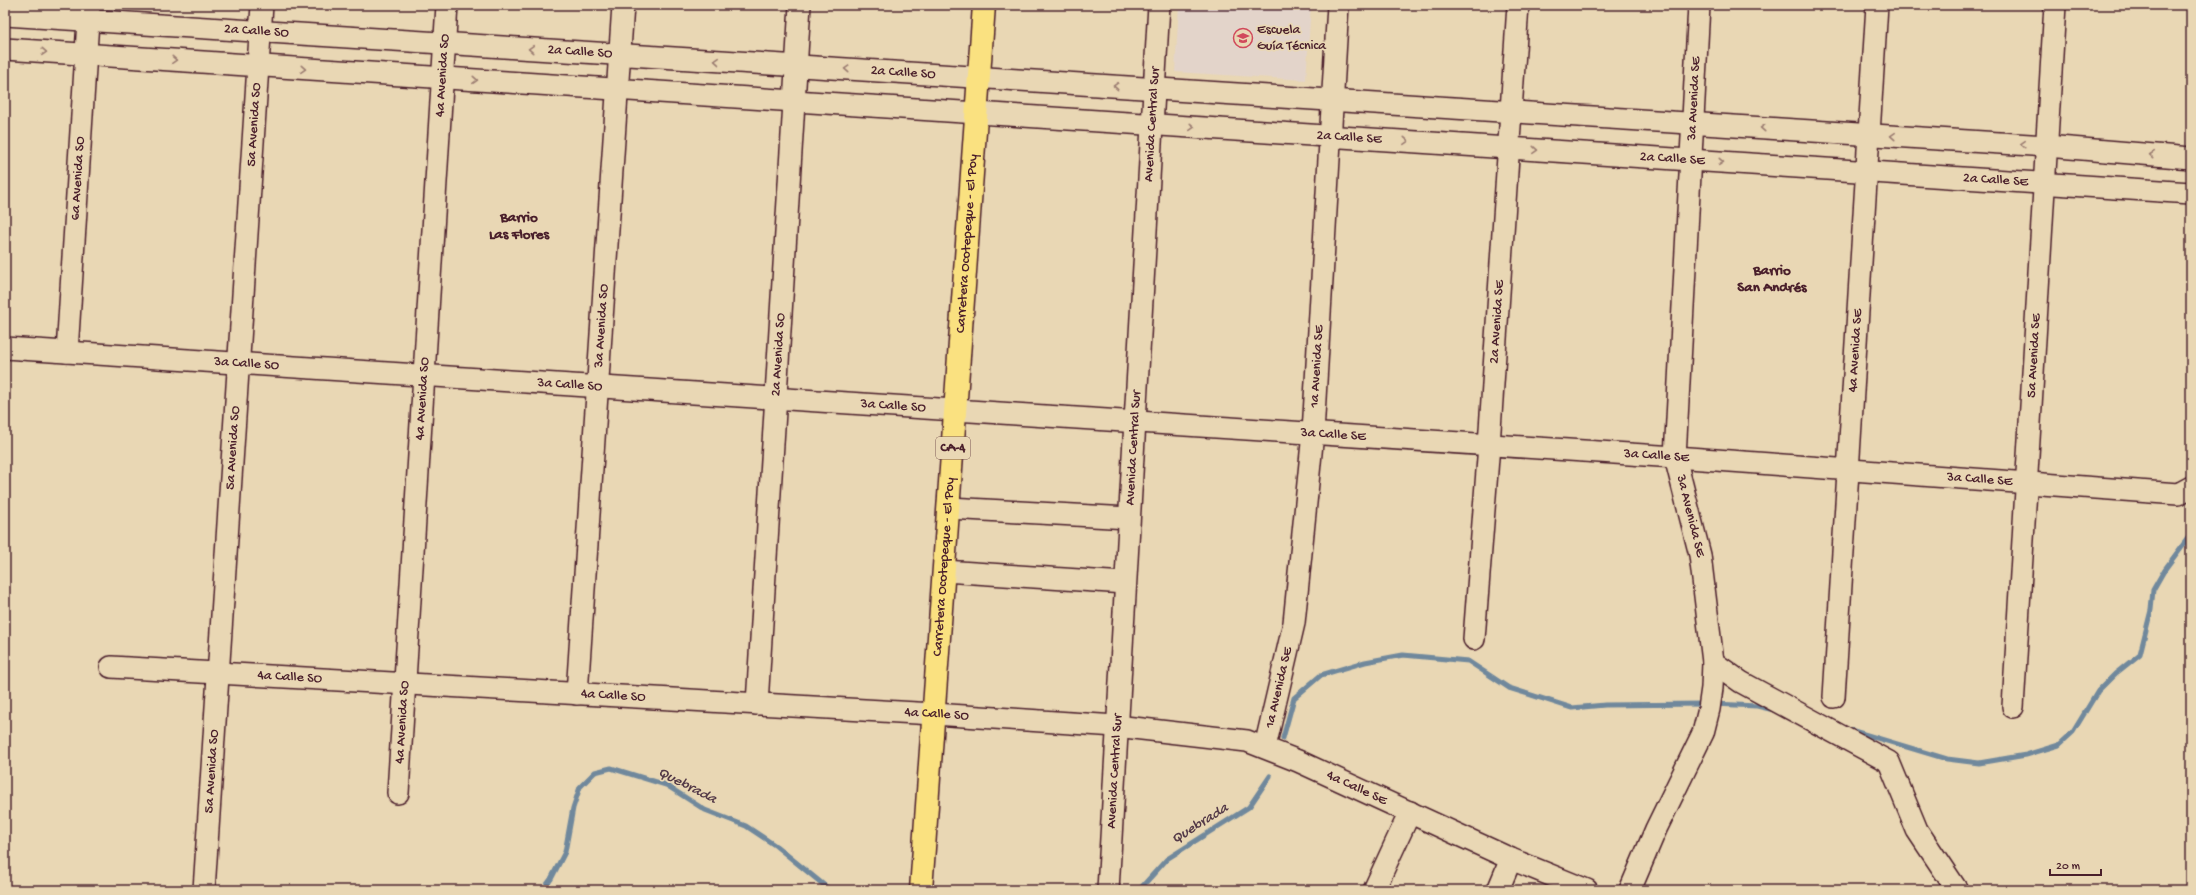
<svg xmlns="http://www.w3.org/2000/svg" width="2196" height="895" font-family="'Gochi Hand',sans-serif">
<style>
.built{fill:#e3d4ca}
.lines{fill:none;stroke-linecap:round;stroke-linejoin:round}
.stream{stroke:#6f889c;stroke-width:5}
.minor-casing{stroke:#4a1f2b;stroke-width:24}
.major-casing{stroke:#4a1f2b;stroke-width:25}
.minor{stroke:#e9d7b4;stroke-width:21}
.major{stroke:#fae180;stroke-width:22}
.oneway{stroke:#9a7b70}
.labels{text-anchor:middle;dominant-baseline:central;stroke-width:3.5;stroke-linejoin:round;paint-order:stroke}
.shield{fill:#e9d7b4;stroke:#7a5654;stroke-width:1}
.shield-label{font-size:13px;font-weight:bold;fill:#4a1f2b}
.poi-label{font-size:14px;fill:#4a1f2b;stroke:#e9d7b4;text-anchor:start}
.street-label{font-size:14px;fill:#4a1f2b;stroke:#e9d7b4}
.neighbourhood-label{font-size:15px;font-weight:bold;fill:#4a1f2b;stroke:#e9d7b4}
.water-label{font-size:15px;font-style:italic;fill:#533947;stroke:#e9d7b4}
</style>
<rect width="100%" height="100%" fill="#e9d7b4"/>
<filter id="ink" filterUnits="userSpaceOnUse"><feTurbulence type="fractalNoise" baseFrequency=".025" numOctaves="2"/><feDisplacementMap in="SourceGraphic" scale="8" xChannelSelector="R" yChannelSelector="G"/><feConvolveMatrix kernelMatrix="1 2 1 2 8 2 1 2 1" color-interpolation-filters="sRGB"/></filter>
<g filter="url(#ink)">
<path class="built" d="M1179,5H1311L1306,80L1175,72Z"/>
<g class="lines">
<path class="stream" d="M1714,704L1757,706L1774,710
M1847,729L1947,759L1979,763L2026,755L2059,745L2073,732L2098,691L2115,674L2140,654L2151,610L2153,590L2165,569L2191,534
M1283,738L1294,698L1321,675L1365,662L1403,655L1468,661L1509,688L1572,708L1605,705L1704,704
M543,890L551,879L565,852L573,808L580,787L595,772L611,768L666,785L705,810L746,826L776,846L830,890
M1139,890L1167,859L1249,807L1270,776"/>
<defs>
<g id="minor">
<path id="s1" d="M5,15L2046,146L2191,158"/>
<path id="s2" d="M5,49L2191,193"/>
<path id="s3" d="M5,348L1675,457L2178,494L2191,487"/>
<path id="s4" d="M67,352L89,5"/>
<path d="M949,508L1129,518"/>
<path d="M944,571L1125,583"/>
<path id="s5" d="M1474,639L1489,445L1518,5"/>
<path d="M1713,662L1741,682L1889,762L1917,830L1957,890"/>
<path id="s6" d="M111,667L934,714L1116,726L1247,741L1298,761L1511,859L1587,890"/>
<path id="s7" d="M577,694L623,5"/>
<path id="s8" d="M1834,697L1877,5"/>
<path id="s9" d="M757,704L800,5"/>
<path id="s10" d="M2013,707L2055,5"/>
<path id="s11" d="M1265,747L1294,623L1313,433L1338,5"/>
<path id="s12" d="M398,793L447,5"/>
<path id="s13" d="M204,890L262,5"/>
<path id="s14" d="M1108,890L1159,5"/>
<path d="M1374,890L1410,812"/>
<path d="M1498,890L1511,859"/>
<path id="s15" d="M1630,890L1656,829L1703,733L1709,709L1712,688L1713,662L1700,555L1675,457L1699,5"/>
</g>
<g id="major">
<path id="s16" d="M921,890L984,5"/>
</g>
</defs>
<use href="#minor" class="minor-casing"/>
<use href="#major" class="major-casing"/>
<use href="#minor" class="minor"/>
<use href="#major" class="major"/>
</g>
<defs><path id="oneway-chevron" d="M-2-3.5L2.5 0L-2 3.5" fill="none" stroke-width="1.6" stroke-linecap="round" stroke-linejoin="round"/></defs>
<g class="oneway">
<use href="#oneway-chevron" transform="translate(531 49) rotate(-176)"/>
<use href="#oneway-chevron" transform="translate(44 52) rotate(4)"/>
<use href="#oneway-chevron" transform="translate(174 60) rotate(4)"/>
<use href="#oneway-chevron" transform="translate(717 61) rotate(-176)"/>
<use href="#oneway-chevron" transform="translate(303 69) rotate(4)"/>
<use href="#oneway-chevron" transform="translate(847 69) rotate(-176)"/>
<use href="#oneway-chevron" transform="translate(475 80) rotate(4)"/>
<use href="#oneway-chevron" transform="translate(1116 86) rotate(-176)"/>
<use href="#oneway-chevron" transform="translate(1192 127) rotate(4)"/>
<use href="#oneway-chevron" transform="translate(1763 128) rotate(-176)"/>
<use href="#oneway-chevron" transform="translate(1893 136) rotate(-176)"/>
<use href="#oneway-chevron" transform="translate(1406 141) rotate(4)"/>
<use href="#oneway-chevron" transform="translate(2023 144) rotate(-176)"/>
<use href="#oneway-chevron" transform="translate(1535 150) rotate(4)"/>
<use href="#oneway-chevron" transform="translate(2152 155) rotate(-175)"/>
<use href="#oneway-chevron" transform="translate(1721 162) rotate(4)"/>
</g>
</g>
<defs>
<symbol id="school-ring" viewBox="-11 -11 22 22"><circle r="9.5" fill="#e9d7b4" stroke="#d1495b" stroke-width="1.5"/><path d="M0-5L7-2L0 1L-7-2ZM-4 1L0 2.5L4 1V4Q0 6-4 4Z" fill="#d1495b"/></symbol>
</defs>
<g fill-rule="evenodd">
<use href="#school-ring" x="1232" y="27" width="22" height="22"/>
</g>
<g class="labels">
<rect class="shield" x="936" y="437" width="34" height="22" rx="3"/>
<g class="shield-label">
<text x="953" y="448">CA-4</text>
</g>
<g class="poi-label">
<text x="1257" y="30">Escuela<tspan x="1257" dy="16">Guía Técnica</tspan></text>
</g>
<g class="street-label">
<text stroke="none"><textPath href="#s1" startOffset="252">2a Calle SO</textPath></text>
<text stroke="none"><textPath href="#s1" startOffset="576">2a Calle SO</textPath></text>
<text stroke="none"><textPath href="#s1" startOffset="900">2a Calle SO</textPath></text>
<text stroke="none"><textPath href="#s12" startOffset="719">4a Avenida SO</textPath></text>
<text stroke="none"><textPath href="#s15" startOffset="813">3a Avenida SE</textPath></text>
<text stroke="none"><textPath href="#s13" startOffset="767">5a Avenida SO</textPath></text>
<text stroke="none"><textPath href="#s14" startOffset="767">Avenida Central Sur</textPath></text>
<text stroke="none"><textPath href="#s2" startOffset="1347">2a Calle SE</textPath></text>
<text stroke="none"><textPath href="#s2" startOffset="1671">2a Calle SE</textPath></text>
<text stroke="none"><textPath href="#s4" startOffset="174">6a Avenida SO</textPath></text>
<text stroke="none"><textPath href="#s2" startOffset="1995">2a Calle SE</textPath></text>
<text stroke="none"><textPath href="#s16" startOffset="648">Carretera Ocotepeque - El Poy</textPath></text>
<text stroke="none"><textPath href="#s5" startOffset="318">2a Avenida SE</textPath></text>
<text stroke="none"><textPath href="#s7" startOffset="369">3a Avenida SO</textPath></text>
<text stroke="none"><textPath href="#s8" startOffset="347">4a Avenida SE</textPath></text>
<text stroke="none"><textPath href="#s9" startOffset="350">2a Avenida SO</textPath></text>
<text stroke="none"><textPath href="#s10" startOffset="352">5a Avenida SE</textPath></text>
<text stroke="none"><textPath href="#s3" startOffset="242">3a Calle SO</textPath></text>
<text stroke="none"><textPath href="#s11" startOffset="385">1a Avenida SE</textPath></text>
<text stroke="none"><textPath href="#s3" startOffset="566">3a Calle SO</textPath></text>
<text stroke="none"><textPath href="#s12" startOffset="395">4a Avenida SO</textPath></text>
<text stroke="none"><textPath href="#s3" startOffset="890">3a Calle SO</textPath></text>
<text stroke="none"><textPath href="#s3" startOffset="1331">3a Calle SE</textPath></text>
<text stroke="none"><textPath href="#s13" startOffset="443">5a Avenida SO</textPath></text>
<text stroke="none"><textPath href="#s14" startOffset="443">Avenida Central Sur</textPath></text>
<text stroke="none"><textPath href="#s3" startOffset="1655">3a Calle SE</textPath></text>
<text stroke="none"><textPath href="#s3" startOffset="1979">3a Calle SE</textPath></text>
<text transform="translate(1690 516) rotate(76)">3a Avenida SE</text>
<text stroke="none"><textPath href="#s16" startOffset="324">Carretera Ocotepeque - El Poy</textPath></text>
<text stroke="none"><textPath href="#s6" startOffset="179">4a Calle SO</textPath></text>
<text stroke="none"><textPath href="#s11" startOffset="61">1a Avenida SE</textPath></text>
<text stroke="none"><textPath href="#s6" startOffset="503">4a Calle SO</textPath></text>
<text stroke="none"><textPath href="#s6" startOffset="827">4a Calle SO</textPath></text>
<text stroke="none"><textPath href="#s12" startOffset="71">4a Avenida SO</textPath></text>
<text stroke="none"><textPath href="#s13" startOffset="119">5a Avenida SO</textPath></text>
<text stroke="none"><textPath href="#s14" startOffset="119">Avenida Central Sur</textPath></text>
<text stroke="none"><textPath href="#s6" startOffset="1258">4a Calle SE</textPath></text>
</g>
<g class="neighbourhood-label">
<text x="519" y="218">Barrio<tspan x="519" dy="17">Las Flores</tspan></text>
<text x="1772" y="271">Barrio<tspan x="1772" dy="17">San Andrés</tspan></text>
</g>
<g class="water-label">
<text transform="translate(687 786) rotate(27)">Quebrada</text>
<text transform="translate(1200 824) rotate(-32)">Quebrada</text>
</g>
</g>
<rect width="2196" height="895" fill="none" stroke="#e9d7b4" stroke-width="20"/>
<rect x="10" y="10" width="2176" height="875" fill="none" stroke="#4a1f2b" stroke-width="1.5" filter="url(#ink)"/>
<path d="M2050 869v6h51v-6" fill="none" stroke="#4a1f2b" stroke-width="2"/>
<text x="2056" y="869" font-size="12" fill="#4a1f2b" stroke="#e9d7b4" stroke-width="3" paint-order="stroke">20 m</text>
</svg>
